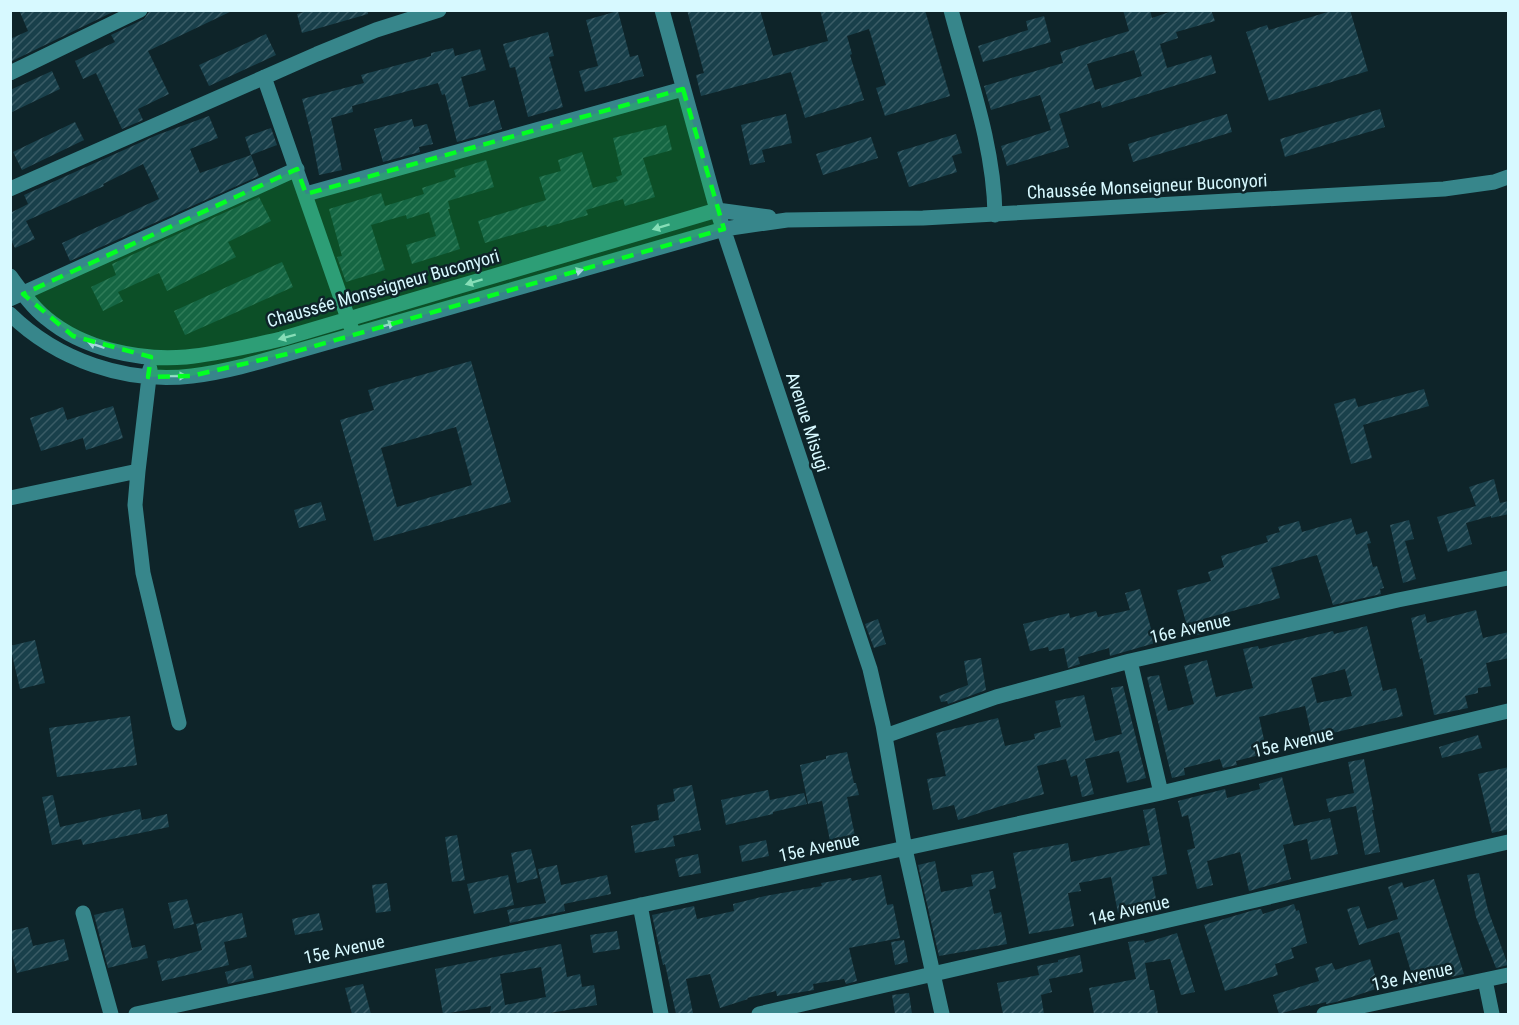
<svg xmlns="http://www.w3.org/2000/svg" width="1519" height="1025" font-family="'Roboto Condensed',sans-serif">
<style>
.building{fill:url(#building-hatch);fill-rule:evenodd}
.lines{fill:none;stroke-linecap:round;stroke-linejoin:round}
.minor{stroke:#37868b;stroke-width:15}
.oneway{fill:#a7d6dc}
.marked{fill:#03ff22;fill-opacity:0.2;stroke:#03ff22;stroke-width:4.5;stroke-dasharray:12 8;stroke-linejoin:round}
.labels{text-anchor:middle;dominant-baseline:central;stroke-width:5;stroke-linejoin:round;paint-order:stroke}
.street-label{font-size:18px;fill:#d7f9ff;stroke:#0e2429}
</style>
<defs>
<pattern id="building-hatch" width="6" height="6" patternUnits="userSpaceOnUse" patternTransform="scale(1.5)"><rect width="6" height="6" fill="#19404b"/><path d="M-1 1l2-2M0 6l6-6M5 7l2-2" fill="none" stroke="#3a5c66"/></pattern>
</defs>
<rect width="100%" height="100%" fill="#0e2429"/>
<path class="building" d="M19,10H117L10,62V39L28,31Z
M150,10H234L148,51L169,94L138,109L143,120L122,129L96,73L83,79L75,61L115,42L111,35L144,19Z
M311,10H368V14L302,33L297,14Z
M687,10H760L773,56L828,41L820,10H925L950,96L885,116L876,88L886,85L869,29L847,36L852,54L850,55L864,100L805,118L791,72L701,96L696,75L704,73Z
M1123,10H1150L1152,18L1175,10H1211L1215,21L1176,32L1178,38L1160,44L1167,68L1211,55L1216,73L1102,108L1100,101L1059,114L1069,147L1007,166L1001,146L1051,130L1040,95L991,110L984,86L1063,63L1060,52L1129,31ZM1134,50L1142,76L1095,90L1087,64Z
M1334,10H1350L1368,71L1269,101L1246,32L1267,25L1269,30Z
M618,11L630,57L638,55L644,76L585,92L579,71L598,66L586,20Z
M1044,16L1051,42L983,62L978,46L1028,30L1026,21Z
M548,32L554,56L549,57L563,107L528,117L515,67L510,68L503,44Z
M266,34L276,55L209,86L199,65Z
M453,48L455,56L480,49L486,70L461,77L469,107L494,100L502,129L457,142L445,94L442,95L438,83L352,106L353,112L331,118L342,170L319,175L312,138L302,99L364,83L361,75L431,56V53Z
M52,71L60,89L10,113V90Z
M1380,109L1385,127L1285,157L1280,139Z
M786,114L792,143L762,150L765,162L750,165L741,125Z
M1227,114L1232,132L1133,162L1128,144Z
M209,116L218,138L190,149L200,173L251,155L259,176L70,261L62,243L159,199L143,164L103,184L104,186L26,221L35,239L15,248L10,238V213L28,204L24,195L157,135Z
M412,119L414,127L427,124L433,144L419,147L420,152L383,162L374,129Z
M75,122L84,140L22,170L13,152Z
M666,125L672,150L643,158L655,197L625,206L623,199L586,210L588,215L547,227L546,225L485,243L478,221L546,200L539,177L561,171L558,160L582,152L593,188L618,181L616,177L622,175L613,138Z
M271,128L277,145L251,155L245,137Z
M956,134L962,153L952,156L957,172L909,187L897,152Z
M871,137L878,158L823,175L816,154Z
M486,160L494,187L448,201L450,209H448L460,249L412,264L406,245L436,236L429,212L407,219L406,215L371,225L385,270L346,282L337,257L342,256L329,209L381,193L385,206L424,194L422,188L456,177L454,170Z
M259,197L271,221L228,242L236,257L167,291L159,273L118,292L123,301L103,311L91,287L116,275L112,264Z
M282,262L293,287L185,335L174,311Z
M471,361L511,502L374,541L340,420L374,410L368,390ZM456,427L472,485L397,507L381,448Z
M1424,389L1429,406L1363,425L1372,458L1351,464L1334,404L1355,398L1358,407Z
M113,406L123,438L86,450L83,438L41,451L30,418L63,407L67,420Z
M1494,479L1500,503L1509,501V514L1491,518V516L1466,523L1472,544L1448,552L1437,517L1476,506L1469,487Z
M321,502L326,520L299,528L294,510Z
M1351,518L1356,535L1367,531L1371,543L1367,544L1373,567L1377,566L1384,588L1380,589L1381,594L1333,605L1317,555L1271,568L1280,598L1203,619L1206,633L1190,637L1177,590L1211,581L1208,572L1224,567L1221,556L1268,542L1266,536L1280,532L1278,527L1299,521L1302,532Z
M1409,520L1414,539L1405,541L1416,579L1403,583L1390,525Z
M1140,589L1155,643L1110,656L1109,648L1078,657L1080,664L1068,668L1064,648L1049,651L1048,647L1030,651L1023,624L1069,613L1070,618L1096,611L1098,617L1130,610L1125,593Z
M1476,610L1483,638L1509,632V658L1486,663L1491,686L1478,688V693L1465,696L1468,708L1434,715L1422,658L1420,659L1411,618L1425,614L1427,623Z
M878,619L886,644L874,648L865,624Z
M1367,626L1383,691L1396,688L1403,716L1312,738L1305,706L1259,717L1267,753L1236,761L1237,765L1223,768L1220,759L1184,768L1185,775L1172,778L1147,677L1159,675L1168,711L1194,704L1184,666L1207,660L1216,697L1253,688L1243,649L1258,646L1259,649L1333,631L1334,634ZM1345,669L1352,696L1317,703L1311,678Z
M35,640L45,683L20,689L10,646Z
M981,658L986,690L948,704L947,701L941,702L939,696L968,685L964,661Z
M1123,686L1146,778L1127,783L1119,751L1085,759L1094,794L1082,797L1077,775L1071,777L1066,759L1037,766L1044,794L1001,806L958,820L954,805L933,810L927,779L946,776L936,733L998,718L1005,746L1035,739L1034,734L1061,727L1055,701L1084,695L1095,741L1122,734L1111,688Z
M130,716L137,765L57,777L49,728Z
M1478,735L1482,748L1442,758L1439,747Z
M847,752L854,783H856L859,795L847,797L856,841L831,846L822,801L808,804L800,765L826,759V756Z
M1364,759L1374,810H1372L1380,852L1365,855L1356,806L1329,812L1326,799L1354,793L1348,762Z
M1509,767V829L1492,833L1478,774Z
M1282,777L1294,826L1330,818L1338,854L1311,860L1307,839L1283,845L1291,879L1249,891L1240,852L1207,861L1213,885L1197,889L1187,850L1195,848L1188,815L1182,817L1178,801L1225,789L1227,798L1260,789L1259,784Z
M692,785L701,830L673,836L675,846L635,853L631,826L659,820L657,805L675,801L673,789Z
M768,790L770,800L804,793L807,804L773,812V814L726,825L721,800Z
M53,795L60,827L140,809L142,820L167,814L169,827L83,845L81,839L52,845L42,797Z
M1155,808L1167,874L1152,877L1157,905L1118,913L1111,877L1079,883L1081,891L1068,893L1074,926L1029,934L1013,853L1068,843L1071,862L1150,845L1143,810Z
M457,835L465,880L452,882L445,837Z
M766,840L769,856L742,862L739,846Z
M531,849L538,878L517,883L511,853Z
M698,854L701,873L679,877L675,859Z
M935,861L941,892L973,886L971,875L993,871L996,888L989,890L994,914L1001,912L1007,944L939,956L918,865Z
M557,865L561,885L607,875L611,894L564,904L565,911L510,923L507,910L546,903L538,869Z
M1479,873L1488,910L1508,965L1496,968L1476,917L1467,875Z
M508,875L514,905L474,914L467,884Z
M881,875L887,905L893,904L900,938L849,948L857,981L846,984L844,979L813,984L814,990L777,996L776,991L747,998L748,999L720,1008L710,974L686,979L693,1013L676,1014L665,964L663,965L652,915L694,906L697,919L734,911L733,904L765,896L822,886L821,883L851,878L852,881Z
M1434,879L1464,974L1451,977L1450,975L1415,985L1399,932L1359,945L1347,909L1359,906L1367,929L1398,919L1388,887L1402,882L1404,888Z
M387,883L391,911L376,913L372,885Z
M187,899L194,924L174,929L168,903Z
M1294,904L1296,911L1299,910L1307,943L1291,948L1294,958L1275,964L1278,975L1225,991L1204,925L1254,910L1261,909L1263,914Z
M123,908L132,948L145,945L148,958L108,968L94,915Z
M242,913L247,937L224,942L229,965L162,981L157,961L170,958V959L202,950L196,924Z
M319,913L323,930L295,935L292,919Z
M28,927L33,946L64,939L69,960L17,973L10,947V931Z
M617,931L620,949L593,953L590,935Z
M1177,933L1195,992L1181,995L1170,959L1145,963L1150,990H1154L1158,1014H1094L1089,988L1136,979L1128,942L1144,940L1145,943Z
M904,940L908,962L895,965L891,942Z
M561,944L567,977L580,974L582,987L594,985L597,1005L544,1014H490L491,1006L443,1014L435,969ZM541,967L546,997L505,1005L500,974Z
M1080,955L1083,972L1049,979L1052,992L1041,995L1044,1014H1003L997,983L1039,975L1037,966L1058,962V960Z
M1370,959L1379,988L1336,1002L1326,1004V1002L1310,1006V1005L1279,1014L1273,995L1319,981L1315,968L1332,963L1335,970Z
M251,965L254,978L228,984L225,972Z
M363,984L371,1014H352L345,988Z
M909,993L912,1014H895L892,995Z"/>
<g class="lines">
<path class="minor" d="M662,10L717,210L870,669L883,725L905,849L942,1014
M951,10C969,78 994,145 995,215
M10,73L140,10
M264,77L351,327
M10,189L317,54L376,30L439,10
M306,194L683,89
M10,276C21,291 32,307 46,318C83,349 139,361 186,357C218,354 250,346 281,339L717,210L769,217
M10,299L297,169
M10,314C57,360 126,384 192,376C225,372 256,363 287,354L724,229L787,220L923,218L1444,189L1494,182L1508,177
M138,471L135,505L143,573L179,723
M10,498L138,471L150,369
M1130,661L1161,793
M885,736L996,697L1130,661L1398,600L1508,578
M640,905L661,1014
M83,913L111,1014
M1485,980L1492,1014
M136,1014L1161,793L1508,711
M759,1014L1508,842
M1324,1014L1508,975"/>
</g>
<defs><path id="oneway-solid" d="M-6-.8H1V-3.2L6.5 0L1 3.2V.8H-6Z" transform="scale(1.5)"/></defs>
<g class="oneway">
<use href="#oneway-solid" transform="translate(661 227) rotate(163)"/>
<use href="#oneway-solid" transform="translate(575 272) rotate(-16)"/>
<use href="#oneway-solid" transform="translate(474 282) rotate(163)"/>
<use href="#oneway-solid" transform="translate(387 325) rotate(-16)"/>
<use href="#oneway-solid" transform="translate(287 337) rotate(165)"/>
<use href="#oneway-solid" transform="translate(96 345) rotate(-161)"/>
<use href="#oneway-solid" transform="translate(178 376) rotate(-1)"/>
</g>
<path class="marked" d="M683,89L724,229L287,354L191,376L148,377L151,357L73,336L23,294L297,169L306,194Z"/>
<g class="labels">
<g class="street-label">
<text transform="translate(1147 186) rotate(-3)">Chaussée Monseigneur Buconyori</text>
<text transform="translate(383 288) rotate(-16)">Chaussée Monseigneur Buconyori</text>
<text transform="translate(808 422) rotate(72)">Avenue Misugi</text>
<text transform="translate(1190 628) rotate(-13)">16e Avenue</text>
<text transform="translate(1293 742) rotate(-13)">15e Avenue</text>
<text transform="translate(819 847) rotate(-12)">15e Avenue</text>
<text transform="translate(1129 910) rotate(-13)">14e Avenue</text>
<text transform="translate(344 949) rotate(-12)">15e Avenue</text>
<text transform="translate(1412 976) rotate(-12)">13e Avenue</text>
</g>
</g>
<rect width="1519" height="1025" fill="none" stroke="#d7f9ff" stroke-width="24"/>
</svg>
